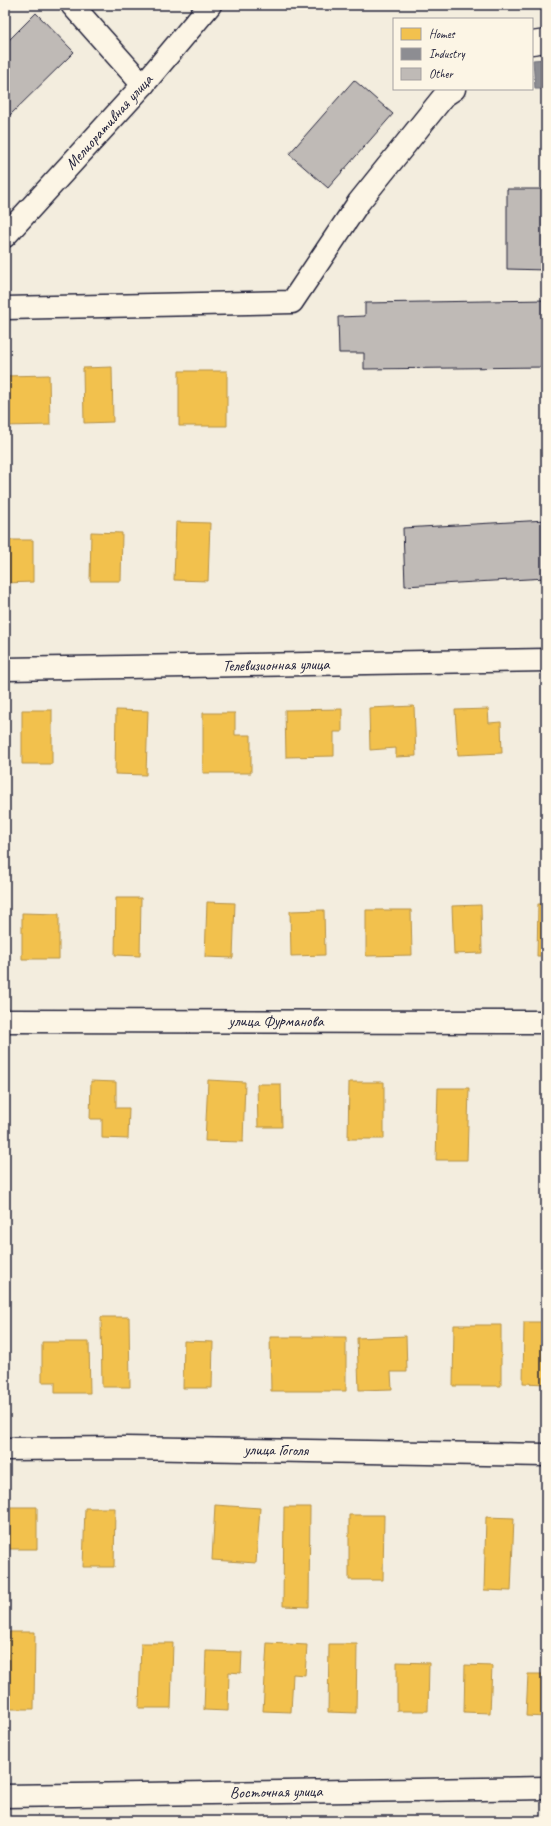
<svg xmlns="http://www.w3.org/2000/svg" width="551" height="1826" font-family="Caveat,sans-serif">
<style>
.homes{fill:#f2c14e;stroke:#b49148}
.industry{fill:#8d8d92;stroke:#6d6d78}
.building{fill:#bfbab6;stroke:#22223b}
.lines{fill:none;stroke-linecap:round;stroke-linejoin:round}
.minor-casing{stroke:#22223b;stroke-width:25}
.major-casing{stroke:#22223b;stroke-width:25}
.minor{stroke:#fcf5e5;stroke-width:22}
.major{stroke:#fcf5e5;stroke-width:22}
.labels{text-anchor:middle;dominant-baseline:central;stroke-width:4;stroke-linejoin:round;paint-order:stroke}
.street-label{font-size:16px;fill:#22223b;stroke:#fcf5e5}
</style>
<rect width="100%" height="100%" fill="#f3edde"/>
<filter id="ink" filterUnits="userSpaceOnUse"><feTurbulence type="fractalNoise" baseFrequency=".025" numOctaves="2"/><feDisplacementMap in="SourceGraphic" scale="8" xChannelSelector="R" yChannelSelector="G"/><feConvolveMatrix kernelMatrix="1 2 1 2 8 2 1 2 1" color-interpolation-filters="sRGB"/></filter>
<g filter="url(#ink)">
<path class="homes" d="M112,367L113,422L84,423L83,368Z
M179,371H227V426H179Z
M49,375L50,425L5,426V376Z
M176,522L210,523L208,581L174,580Z
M91,532L122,533L121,581H90Z
M5,540H33V582L5,583Z
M414,706L416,756L396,757V748L370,750L369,708Z
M342,709V732H334V756L286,757L285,710Z
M488,709L489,723L501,722L502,753L458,755L455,710Z
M543,709H546V748H543Z
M22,710H52V764H22Z
M116,710L148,711L146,775L115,774Z
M203,713H235V735H251V773H203Z
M116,898H141L140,956L115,955Z
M207,902L235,903L233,958L205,957Z
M538,904H546V956H537Z
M481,905L482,953L454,954L452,906Z
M324,910L325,955L291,956L290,911Z
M366,910H411L412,955L366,956Z
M22,913L59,914V959H22Z
M208,1080L245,1082L243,1142L205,1141Z
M91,1081L116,1082V1108H129L128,1139L102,1138V1119H90Z
M349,1082H384V1139H348Z
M257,1084H281L282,1127H258Z
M438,1088H469L467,1160H436Z
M101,1317H129L130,1387H102Z
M524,1322H546V1384L523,1383Z
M454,1325H501V1386H453Z
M406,1336L407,1372H391L392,1389L359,1390L357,1338Z
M270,1337H346V1391H271Z
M184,1341L213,1342L212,1388H183Z
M42,1342H89L90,1393H55V1382H42Z
M215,1505L260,1508L256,1563L212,1560Z
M6,1507H37V1549H6Z
M284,1507H310L309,1607L283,1606Z
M85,1508H115L114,1567H83Z
M349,1515H384L383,1580H349Z
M486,1517L514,1518L511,1591L484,1590Z
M9,1632H35L34,1709H7Z
M141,1643H173L171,1708H139Z
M267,1643L307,1645L305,1675L293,1674L291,1712L263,1711Z
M329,1644H357L356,1713L328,1712Z
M206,1651L242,1652L241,1673L229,1672L228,1711L204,1710Z
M397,1662L429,1663L428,1711H397Z
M465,1665L492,1666L490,1713L464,1712Z
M528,1674H546V1717L526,1716Z"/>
<path class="industry" d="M546,59V89H535L533,60Z"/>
<path class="building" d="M36,13L74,52L5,120V44Z
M354,80L393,114L328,188L289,154Z
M507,189H546V270L507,269Z
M546,300V367L364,369V353H339L338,317L365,316V303Z
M546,520V578L405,586L403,528Z"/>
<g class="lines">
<defs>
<path id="minor" d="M72,5L143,85
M532,43L546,41
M5,308L292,302L359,202L445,95L454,89
M5,669L546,660
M5,1021L546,1022
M5,1449L125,1448L546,1455
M5,1796L546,1788"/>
<path id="major" d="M5,236L143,85L210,5"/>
</defs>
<use href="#minor" class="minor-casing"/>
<use href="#major" class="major-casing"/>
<use href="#minor" class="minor"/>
<use href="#major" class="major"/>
</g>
</g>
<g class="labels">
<g class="street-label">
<text transform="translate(109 122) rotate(-48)">Мелиоративная улица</text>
<text transform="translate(276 665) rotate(-1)">Телевизионная улица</text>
<text x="276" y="1021">улица Фурманова</text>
<text transform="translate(276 1450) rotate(1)">улица Гоголя</text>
<text transform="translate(276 1792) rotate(-1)">Восточная улица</text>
</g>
</g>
<rect width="551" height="1826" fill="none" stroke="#fcf5e5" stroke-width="20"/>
<rect x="10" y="10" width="531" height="1806" fill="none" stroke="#22223b" stroke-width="1.5" filter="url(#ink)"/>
<rect x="393" y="18" width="140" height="72" fill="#fcf5e5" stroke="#a5a1a1"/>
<rect x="401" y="28" width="20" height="12" fill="#f2c14e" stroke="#a5a1a1"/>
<text x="429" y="38" font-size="12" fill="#22223b">Homes</text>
<rect x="401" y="48" width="20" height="12" fill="#8d8d92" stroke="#a5a1a1"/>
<text x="429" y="58" font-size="12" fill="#22223b">Industry</text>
<rect x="401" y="68" width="20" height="12" fill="#bfbab6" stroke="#a5a1a1"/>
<text x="429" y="78" font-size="12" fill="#22223b">Other</text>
</svg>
